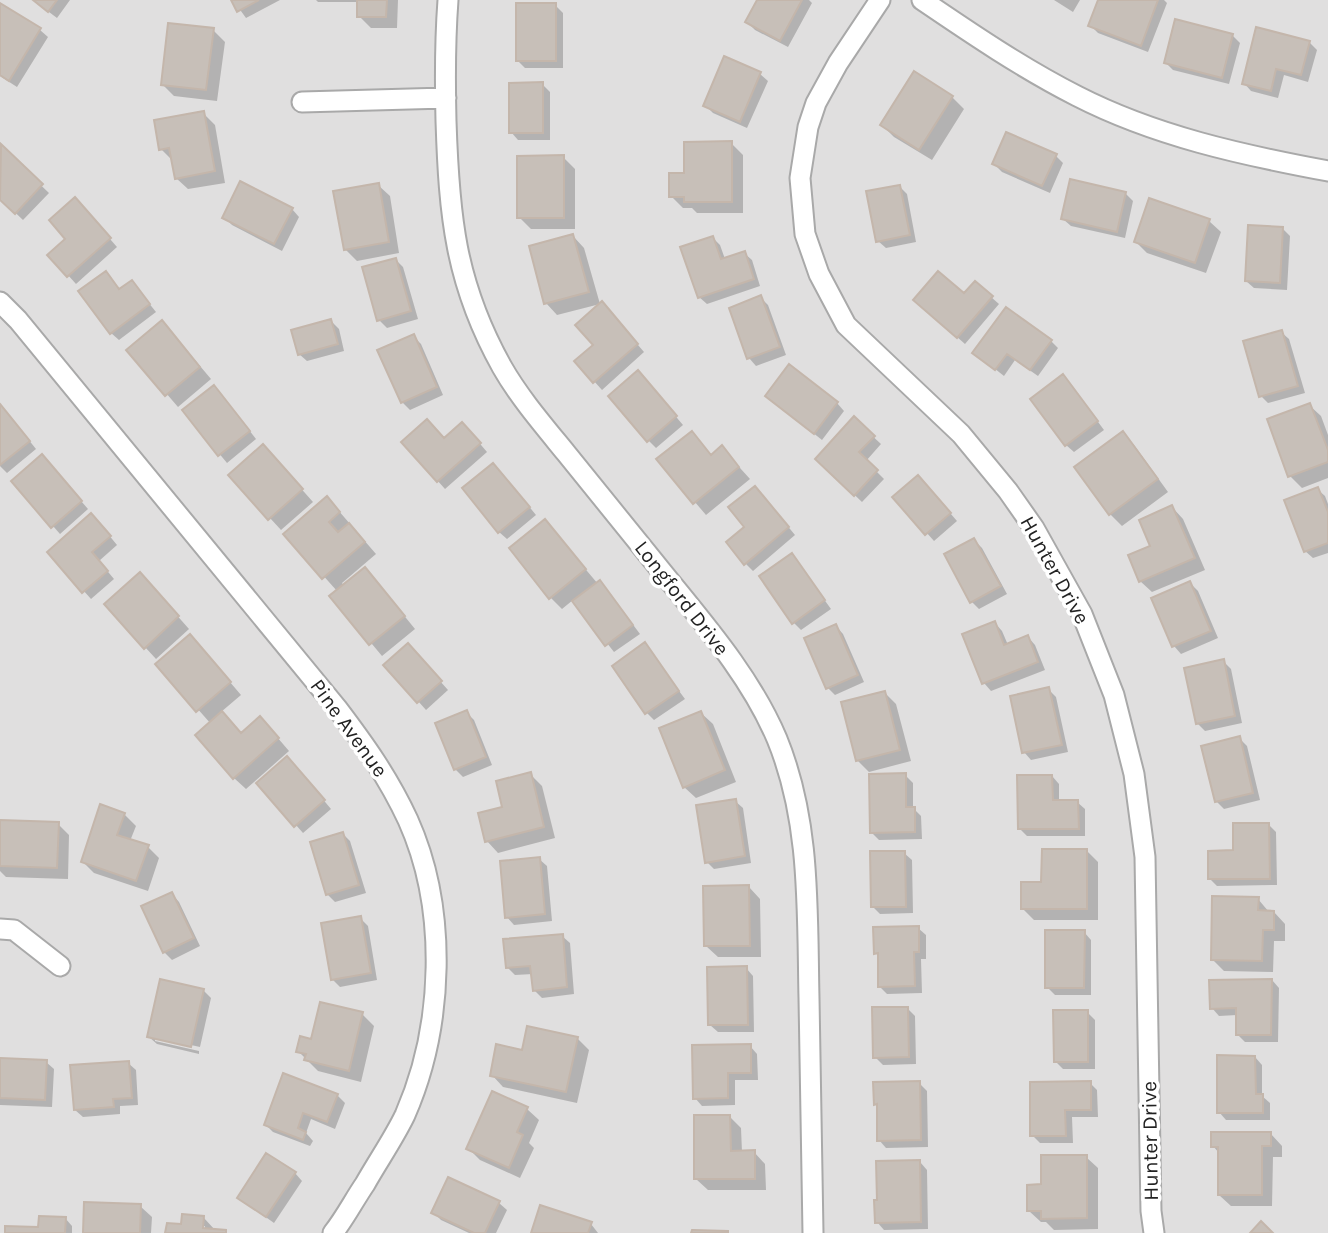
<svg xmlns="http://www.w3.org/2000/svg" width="1328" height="1233" font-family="Karla,sans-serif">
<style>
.residential{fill:#e0dfdf}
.shadow{fill:#0003}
.building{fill:#c7bfb8;stroke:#c4b6ab;stroke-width:2}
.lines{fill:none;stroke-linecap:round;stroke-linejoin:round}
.street-casing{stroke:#a9a9a9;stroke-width:23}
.street{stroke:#fff;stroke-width:19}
.labels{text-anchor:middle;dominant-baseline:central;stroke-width:7;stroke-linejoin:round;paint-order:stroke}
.street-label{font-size:21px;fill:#222;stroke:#fff}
</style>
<rect width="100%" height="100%" fill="#f2efe9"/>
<path class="residential" d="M0,0H1328V1233H0Z"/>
<path class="shadow" d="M33,0H70L57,18Z
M233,0H280L246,18Z
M316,0H398L397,28H371L359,16V2H318Z
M759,0H809L812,3L788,47L755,30L747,22Z
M1054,0H1080L1073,12Z
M1100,0H1164L1167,3L1148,52L1098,33L1090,25Z
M0,5L40,30L48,37L17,87L0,76Z
M555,5L563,13V68H525L518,61Z
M213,30L225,42L217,101L174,96L162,84Z
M1232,35L1240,43L1229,84L1173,70L1166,63Z
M1309,42L1317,50L1308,82L1284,75L1278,98L1251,91L1244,83Z
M760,74L768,81L747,128L713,113L705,105Z
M542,84L550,92V140H518L511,132Z
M952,97L964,109L932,160L894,137L882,125Z
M203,113L215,125L225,183L188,189L176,178L173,161L161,149Z
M731,143L743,155V213H697L692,208H683L671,196L686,175Z
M1,147L49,193L23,220L0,198Z
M1056,156L1063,163L1050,193L1002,172L994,164Z
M563,157L575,169V229H531L519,217Z
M378,185L390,196L399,253L357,261L345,249Z
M899,186L907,194L916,242L886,248L878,241Z
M1125,193L1133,201L1125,238L1071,226L1063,219Z
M82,207L117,247L76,284L50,255L68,239Z
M292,209L299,217L282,251L232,225L224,217Z
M1209,221L1221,232L1206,273L1147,253L1136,242Z
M1283,229L1290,236L1287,290L1254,288L1246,281Z
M573,236L584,248L600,304L557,315L546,303Z
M713,238L720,245L725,259L744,253L752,260L760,286L707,304L699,297Z
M396,260L403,267L418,319L387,328L379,320Z
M132,282L156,312L119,340L111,333L120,291Z
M964,295L991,297L999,304L965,344L923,307Z
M760,297L768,305L786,355L756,366L749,358Z
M609,311L644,352L602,390L576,361L595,345Z
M331,321L339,329L344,351L307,361L299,354Z
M1281,332L1289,339L1305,393L1268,403L1261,396Z
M173,334L211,379L178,407L129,350Z
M413,336L421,344L443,395L410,410L402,402Z
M1051,341L1058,348L1038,376L1015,360L1004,376L975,353Z
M645,380L683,425L656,448L648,440Z
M1070,384L1104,430L1074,452L1066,445Z
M221,394L256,439L227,463L184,411Z
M767,396L837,403L844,411L822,440Z
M0,404L36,449L7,473L0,466Z
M1309,405L1321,416L1328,435V478L1302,488L1290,476Z
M854,419L881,444L866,461L884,479L862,502L817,459Z
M470,432L487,452L445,489L403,442L445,440Z
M692,433L712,456L722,448L750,479L706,515L659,460Z
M1123,434L1134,445L1168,492L1122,526L1110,514L1076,468Z
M274,458L313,502L281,530L270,518Z
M49,464L88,509L60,534L53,526Z
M501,472L536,515L507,539L499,532Z
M925,484L957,521L934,541L895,497Z
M1317,489L1325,496L1328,504V553L1313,558L1305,551Z
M762,495L795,535L753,571L746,564Z
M1172,507L1183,519L1205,570L1152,592L1140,581L1152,547Z
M338,510L376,554L342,583L344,586L376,581L415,629L382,656L332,596L337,591L286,534Z
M545,521L598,584L600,582L607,590L640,634L614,652L573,600L562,609L551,598Z
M99,523L117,545L99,561L114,579L91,599L49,552Z
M974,540L982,548L1007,594L979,609L972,602Z
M792,555L831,609L801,630L793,622Z
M1190,583L1198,591L1218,638L1181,654L1174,646L1153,599Z
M151,586L189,629L156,659L145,647Z
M995,623L1002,631L1008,645L1028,637L1035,645L1045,670L991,691L984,683L965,635Z
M836,626L843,634L864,682L835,695L828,688Z
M645,645L685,699L654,720L647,713Z
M201,648L241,695L221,712L242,734L271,730L289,751L246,789L234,778L211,724L158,664Z
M415,653L448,690L426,710L386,665Z
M1223,661L1231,669L1242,723L1205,731L1197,723Z
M1048,689L1056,697L1068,752L1031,760L1024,752Z
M885,693L896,704L911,761L869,772L857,760Z
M466,712L474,720L492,765L463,777L455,769Z
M701,713L713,724L736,782L696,798L684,787Z
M1239,738L1247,746L1260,800L1224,809L1216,801Z
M295,766L331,809L303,833L259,783Z
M530,774L542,786L555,838L498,853L487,841L504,808Z
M905,775L913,783V808L921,816L922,839L879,840L871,832Z
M1052,776L1059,784V802H1077L1085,809V836H1027L1020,829Z
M735,801L743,808L751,863L714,869L707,862Z
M124,814L136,826L130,841L148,847L159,858L148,891L94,873L83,862Z
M0,822L58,824L69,835L68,879L6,877L0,871Z
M1269,825L1276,832L1277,885L1217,886L1210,879L1235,852Z
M343,834L350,841L366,893L335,902L327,894Z
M1087,851L1098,862V920H1034L1023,909L1043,884Z
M904,853L912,860L913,913L880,914L872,906Z
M539,859L547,866L552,921L514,925L507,917Z
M749,887L760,899L761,957H718L706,946Z
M172,894L179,902L200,946L172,960L164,952Z
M1258,899L1269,912H1274L1285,924V941H1274L1273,972L1224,971L1212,959Z
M360,918L368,926L377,980L340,987L332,979Z
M918,928L926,935V959H921L922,993L887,994L879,986V957L876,953Z
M1084,932L1091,940V995H1055L1047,987Z
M562,936L570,943L574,994L542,998L534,990L533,974L515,975L508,968Z
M746,968L753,976L754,1032H718L710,1025Z
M1272,980L1279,988L1278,1042H1245L1238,1035L1237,1015L1219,1016L1212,1008Z
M203,990L211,998L200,1047L155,1037V1041L199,1051V1054L157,1044L149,1037Z
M907,1008L915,1016L916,1064L883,1065L875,1057Z
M1087,1012L1095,1020V1069H1063L1055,1061Z
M362,1014L374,1026L361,1082L318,1071L298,1051Z
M577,1038L589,1050L577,1103L503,1087L492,1075L523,1052Z
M750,1046L757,1054L758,1080H735V1105L702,1106L695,1098Z
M1255,1057L1262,1065V1096L1270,1103V1120H1226L1219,1112Z
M0,1060L46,1062L54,1069L52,1107L0,1105Z
M128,1063L136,1070L138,1105L120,1106V1114L83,1117L75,1110Z
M919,1083L927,1091L928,1147L886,1148L879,1140L878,1107L875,1104Z
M1090,1083L1097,1090L1098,1117H1072L1073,1143H1040L1032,1135Z
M493,1093L527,1109L539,1120L529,1143L534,1148L520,1178L480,1160L468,1148Z
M337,1095L345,1103L335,1129L311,1119L306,1133L313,1141L310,1146L273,1132L266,1125Z
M730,1117L741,1128L742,1152H754L765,1164L766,1190H708L696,1179Z
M1271,1134L1282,1146V1157H1273L1272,1206H1231L1219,1195V1153L1213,1146Z
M1086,1157L1098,1168V1229L1054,1230L1046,1222H1041L1029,1211L1043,1186Z
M920,1162L927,1170L928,1229L884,1230L877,1222Z
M295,1173L302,1181L274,1223L239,1198Z
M449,1179L499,1203L507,1210L496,1233H469L441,1220L433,1212Z
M140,1206L152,1217L151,1233H85Z
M65,1218L72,1226V1233H7L40,1229Z
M204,1218L215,1230L226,1233H204L205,1226H202L201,1233H167Z
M591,1224L598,1233H533Z"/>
<path class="building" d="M33,0H57L48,12Z
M231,0H259L237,12Z
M357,0H387L386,17H357Z
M757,0H802L780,41L745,22Z
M1098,0H1158L1141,46L1088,26Z
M0,3L41,28L9,81L0,75Z
M516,3H556V61H516Z
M1175,19L1233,34L1222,78L1164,63Z
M168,23L214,28L206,90L161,85Z
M1256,27L1310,41L1301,75L1276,69L1271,91L1242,84Z
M724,56L761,72L740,122L703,106Z
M914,71L953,96L919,150L880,125Z
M543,82V133H509V83Z
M204,111L215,171L175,179L169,148L159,150L154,120Z
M1006,132L1057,154L1042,186L992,164Z
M732,141V202H684V197H669V173H684V142Z
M1,144L43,184L15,214L0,200Z
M564,155V218H517V156Z
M1070,179L1126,192L1117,232L1061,219Z
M240,181L293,208L274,244L222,218Z
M379,183L389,242L344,250L333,191Z
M900,185L910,235L876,242L866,191Z
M75,197L111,238L67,277L47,255L65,239L49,220Z
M1149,198L1210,219L1195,263L1134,242Z
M1248,225L1283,227L1280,283L1245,281Z
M573,234L589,292L544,304L529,246Z
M713,236L721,259L745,251L754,279L698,298L680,247Z
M396,258L411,311L377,321L362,267Z
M106,271L119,289L132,280L150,304L110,334L78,291Z
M938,271L964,293L975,281L993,296L957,338L913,300Z
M761,295L780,347L747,359L729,308Z
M602,301L638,344L593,383L574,361L593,345L575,325Z
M1006,307L1052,340L1030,370L1007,354L995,370L972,353Z
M331,319L338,344L298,355L291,330Z
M162,320L200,367L165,396L126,350Z
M1282,330L1298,386L1259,397L1243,341Z
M414,334L437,387L401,403L377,350Z
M789,364L838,402L814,434L765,396Z
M638,370L677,416L647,442L608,396Z
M1063,374L1098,421L1065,446L1030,399Z
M214,385L250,431L218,456L182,410Z
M1310,403L1328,450V462L1288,477L1267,419Z
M0,404L30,441L0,465Z
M854,416L875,436L859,452L878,470L854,496L815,459Z
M427,419L444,438L462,422L481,443L437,482L401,442Z
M692,431L711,455L722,445L739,467L693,504L656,459Z
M1123,431L1158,479L1109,515L1074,467Z
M263,444L303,489L268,520L228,475Z
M42,454L82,501L51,528L11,481Z
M493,463L530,507L498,533L462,488Z
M918,475L951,513L925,535L892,497Z
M755,486L789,527L744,565L726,542L744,527L728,507Z
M1318,487L1328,512V543L1304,552L1284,500Z
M327,496L340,512L329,522L338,532L349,523L365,542L322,579L283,534Z
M1172,505L1195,558L1139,582L1128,555L1150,546L1139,520Z
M91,513L111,536L92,552L108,571L82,593L47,552Z
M545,519L586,569L549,599L509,548Z
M974,538L1001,586L970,603L944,554Z
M792,553L825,600L792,624L759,576Z
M365,567L405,616L369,645L329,596Z
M140,572L179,616L144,649L104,604Z
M600,580L633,625L605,646L572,601Z
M1190,581L1211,631L1172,647L1151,598Z
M995,621L1004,645L1028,635L1038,662L982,684L962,634Z
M836,624L858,675L826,689L804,638Z
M190,634L231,682L196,712L155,664Z
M645,642L679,691L645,714L612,666Z
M408,643L442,681L417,703L383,665Z
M1224,659L1235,716L1196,724L1184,668Z
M1049,687L1062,745L1022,753L1010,696Z
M885,691L900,750L856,761L841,702Z
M467,710L486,757L454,770L435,723Z
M222,711L241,733L260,716L279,738L233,779L195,735Z
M701,711L725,770L683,788L659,728Z
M1240,736L1253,793L1215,802L1201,746Z
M287,756L325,800L294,827L256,783Z
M531,772L544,827L485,842L478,813L502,807L496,781Z
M906,773V807H915V832L870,833L869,774Z
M1017,775H1052L1053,800H1078L1079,829H1018Z
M736,799L745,856L705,863L696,805Z
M100,804L125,813L117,835L149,845L136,881L81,862Z
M0,820L59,822L57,868L0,866Z
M1233,823H1269L1270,879H1208V851L1233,850Z
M343,832L359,885L326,895L310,842Z
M1042,849H1087V909H1021V882H1041Z
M870,851H905L906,907H871Z
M540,857L545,914L505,918L500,861Z
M749,885L750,946H704L703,886Z
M172,892L194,938L163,953L141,906Z
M1212,896L1259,897L1258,910L1274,911V930H1263L1262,961L1211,960Z
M361,916L371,973L331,980L321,923Z
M919,926V952H914L915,986L878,987V953L874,954L873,927Z
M1045,930H1085L1084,988H1045Z
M563,934L567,987L533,991L530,966L506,968L503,939Z
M747,966L748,1025H708L707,967Z
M160,979L204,989L191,1047L147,1037Z
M1272,979L1271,1035H1236V1008L1210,1009L1209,980Z
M320,1002L363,1012L349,1071L304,1060L306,1054L296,1052L300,1036L311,1039Z
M872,1007H908L909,1057L873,1058Z
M1053,1010H1088V1062H1054Z
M527,1026L578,1037L566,1092L490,1076L496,1044L522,1050Z
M751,1044V1073H728V1098L693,1099L692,1045Z
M1217,1055L1255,1056L1256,1094H1263V1113H1217Z
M0,1058L47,1060L45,1100L0,1098Z
M129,1061L132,1098L113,1099L114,1107L74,1110L70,1065Z
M283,1073L338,1094L327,1122L303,1113L298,1128L306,1132L303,1140L264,1125Z
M920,1081L921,1140L877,1141V1104L874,1105L873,1082Z
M1091,1081V1110H1065L1066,1136H1030V1082Z
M492,1091L528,1107L517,1132L523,1135L509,1168L466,1149Z
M694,1115H730L731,1151L755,1150V1179H694Z
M1211,1132H1271V1146H1262V1195H1218V1147H1211Z
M266,1153L296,1172L266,1217L237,1198Z
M1041,1155H1087V1218L1041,1219V1211H1027V1185L1041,1184Z
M920,1160L921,1222L875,1223L874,1200H877L876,1161Z
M448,1177L500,1201L485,1233H474L431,1213Z
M84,1202L141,1204L140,1233H83Z
M540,1205L592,1222L588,1233H531Z
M182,1214L204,1216L203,1228L226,1230V1233H165L167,1223L181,1224Z
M39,1216L66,1217L65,1233H5V1226L38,1227Z
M1261,1221L1273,1233H1250Z
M692,1230L728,1231V1233H691Z"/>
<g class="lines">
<defs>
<path id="street" d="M448,0C445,40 445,81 446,121C449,215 455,283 502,367C519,397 544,426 566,453C596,490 625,526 655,563C699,618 749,673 777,739C811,822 807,910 809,998C810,1076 812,1155 813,1233
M880,0L838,63L816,103L808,127L800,178L805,234L819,274L846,325L961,434L1008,491L1034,528L1082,614L1114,695L1134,774L1145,857L1151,1211L1154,1233
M922,0C972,34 1022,68 1077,96C1155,136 1242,155 1328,171
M302,102L446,98
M0,302L18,320L337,708C365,745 388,777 408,820C448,909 444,1026 405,1115C394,1138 378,1161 365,1184C354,1200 345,1218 333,1233
M0,929L14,930L60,966"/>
</defs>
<use href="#street" class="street-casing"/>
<use href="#street" class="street"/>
</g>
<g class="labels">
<g class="street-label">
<text transform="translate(1055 570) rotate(61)">Hunter Drive</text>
<text transform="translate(682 598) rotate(52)">Longford Drive</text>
<text transform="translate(349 728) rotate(54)">Pine Avenue</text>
<text transform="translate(1150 1141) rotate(-91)">Hunter Drive</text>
</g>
</g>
</svg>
